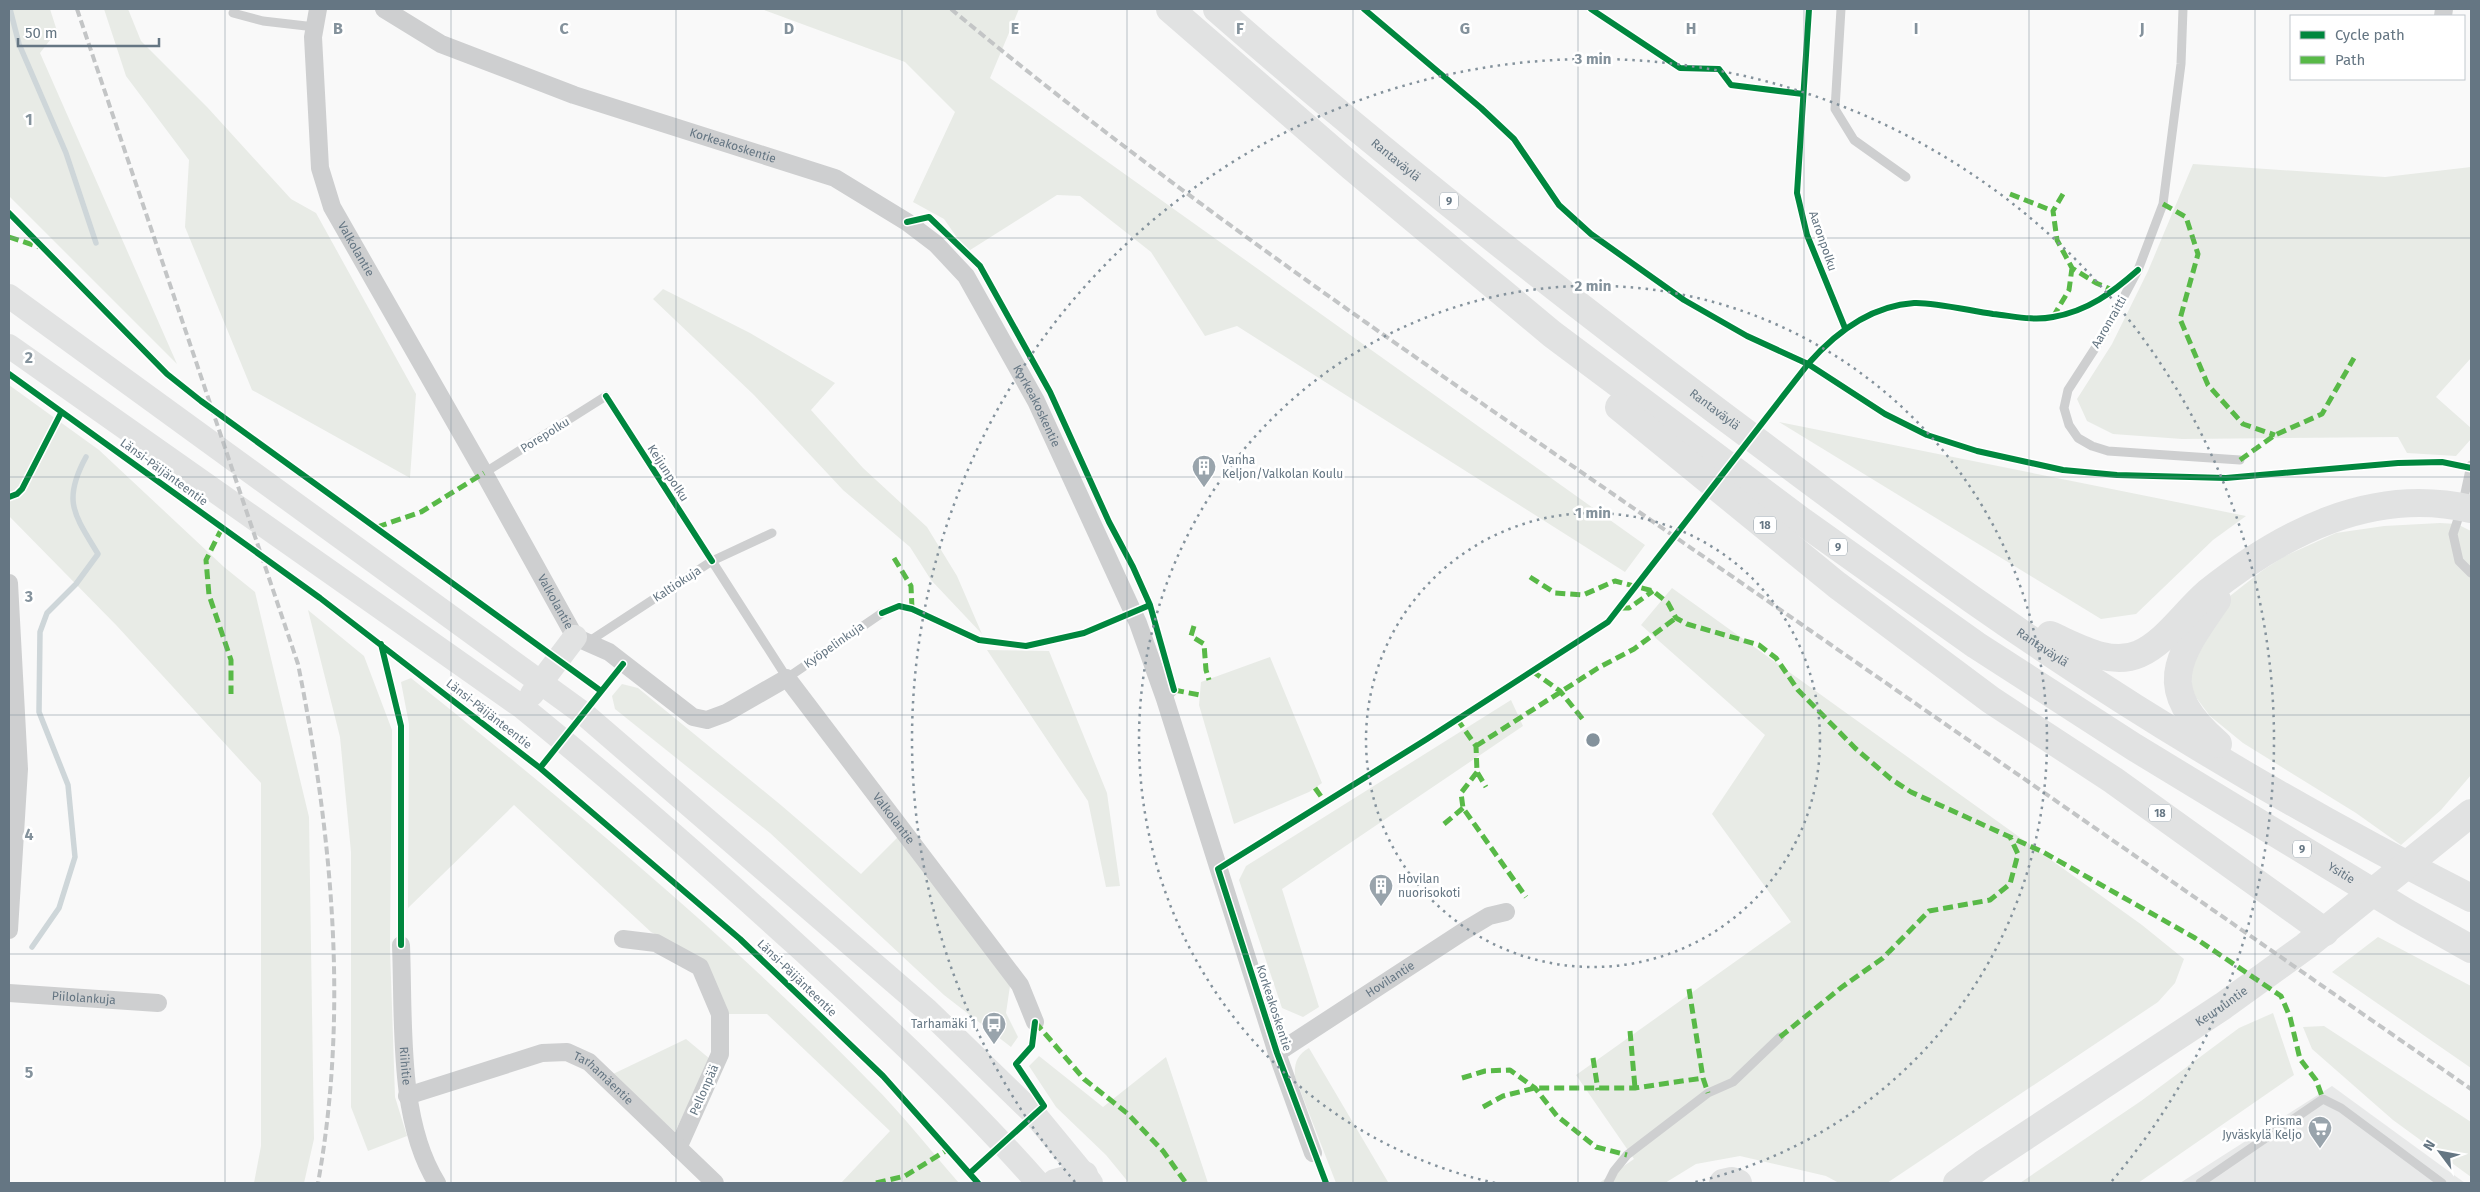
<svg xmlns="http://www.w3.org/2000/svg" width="2480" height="1192" font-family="'Fira Sans',sans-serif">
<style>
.built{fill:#e8e9e9}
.green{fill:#e8ebe6}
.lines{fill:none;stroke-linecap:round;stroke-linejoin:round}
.stream{stroke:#ced6d9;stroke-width:5.5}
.lane{stroke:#cecfd0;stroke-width:9}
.street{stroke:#cecfd0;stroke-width:18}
.secondary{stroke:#e1e2e2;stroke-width:24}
.highway{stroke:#e1e2e2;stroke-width:28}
.rail{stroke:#c3c5c6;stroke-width:4;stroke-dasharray:8 4;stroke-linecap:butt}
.quiet{stroke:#58b947;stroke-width:5;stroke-dasharray:10 5;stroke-linecap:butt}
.cycleway-casing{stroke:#fff;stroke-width:9}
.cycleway{stroke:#00873e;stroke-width:6}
.grid{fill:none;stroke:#84929c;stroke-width:1;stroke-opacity:0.55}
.ring{fill:none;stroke:#84929c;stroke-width:2.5;stroke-dasharray:2.5 5}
.labels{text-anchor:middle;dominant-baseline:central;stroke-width:5;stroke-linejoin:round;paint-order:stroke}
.shield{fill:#fff;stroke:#939fa8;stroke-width:1}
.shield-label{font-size:11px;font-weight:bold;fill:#657683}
.street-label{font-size:12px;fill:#657683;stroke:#fff}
.poi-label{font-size:12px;fill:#657683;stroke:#fff;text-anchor:start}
.grid-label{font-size:16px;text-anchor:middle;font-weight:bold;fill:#84929c;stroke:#fff;stroke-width:5;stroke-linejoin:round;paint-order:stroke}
.centre{fill:#84929c;stroke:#fff;stroke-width:2.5}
.ring-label{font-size:15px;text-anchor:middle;font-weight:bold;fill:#84929c;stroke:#fff;stroke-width:5;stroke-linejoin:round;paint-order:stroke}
</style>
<rect width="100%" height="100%" fill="#f9f9f9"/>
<path class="built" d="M2332,1086L2465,1183H2180Z"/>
<path class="green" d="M9,9H50L57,31L40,53L177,364L9,196Z
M104,9H128L141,41L208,108L291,199L316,213L416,394L410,478L252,390L185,227L189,160L126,76Z
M761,9H1019L990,78L1645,545L1625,572L1237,326L1205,336L1151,252L1080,196L1057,195L967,252L944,219L913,202L955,112L905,62Z
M2193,164L2385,177L2471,167V358L2436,397L2471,428V439L2456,456L2407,453L2398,437L2182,439L2113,434L2087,421L2077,399L2112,344L2148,271Z
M663,289L750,333L835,383L811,410L863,468L927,527L957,576L982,634L931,580L910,547L843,490L754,395L653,299Z
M9,385L99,450L224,567L255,592L309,817L314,1139L304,1183H254L261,1146V783L117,626L9,516Z
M1779,422L2246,516L2213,540L2136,614L2101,619Z
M2440,523L2457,524L2471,531V775L2441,810L2401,845L2356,813L2243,743L2210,716L2192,692V666L2230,596L2263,570L2285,556L2336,533L2384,526Z
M1672,588L2142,925L2184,959L2175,983L2158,1002L1887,1183H1839L1826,1176L1740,1156L1696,1164L1665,1183H1599L1634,1159L1576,1075L1791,922L1712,814L1765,735L1641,625Z
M308,610L364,656L392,730L390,949L395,1097L407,1136L368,1151L351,1107V852L340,737Z
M987,650L1049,651L1107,793L1120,886L1106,887L1088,801Z
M1270,657L1322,783L1309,792L1234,824L1199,705L1201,682Z
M411,678C571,806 729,937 872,1084C903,1115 930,1150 959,1183H841L890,1131L767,1014H726L705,960L651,932L514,805L408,908L409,724L401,682Z
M622,684L638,688L782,806L861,874L901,834L1010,986L1006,1013L1018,1037L1011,1047L944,995L770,833L615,709L612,696Z
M1511,700L1523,726L1282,889L1319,1007L1303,1017L1282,1008L1239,880L1246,866Z
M2378,937L2471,986V1068L2332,972Z
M2273,1013L2294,1075L2138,1183H2020L2141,1101L2239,1028Z
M2324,1026L2471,1122V1177L2393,1120L2312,1049L2303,1027Z
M686,1039L710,1059L675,1132L613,1074Z
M1309,1048L1388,1182L1387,1183H1336L1295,1077C1294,1063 1297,1055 1309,1048Z
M1039,1056L1103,1107L1166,1057L1208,1183H1129L1106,1155L1056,1107L1029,1066Z"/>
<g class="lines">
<path class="stream" d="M10,9L19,44L66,153L96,243
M32,947L59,908L75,857L68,785L39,712L40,632L47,613L76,584L98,554C74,514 62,501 86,457"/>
<path class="lane" d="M1841,9L1835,109L1854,140L1906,177
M2183,9L2181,64L2163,204L2138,270L2103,336L2068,390L2064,408L2069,425L2078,438L2092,446L2108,451L2240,460
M233,13L263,21L315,27
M2471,465L2462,507L2453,534L2459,561L2471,573
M484,473L606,396
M712,561L787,678L882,613
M588,642L712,561L772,533
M1165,699L1174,690
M1608,1183L1614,1171L1627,1155L1708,1093L1733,1082L1780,1037
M2200,1183L2323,1099L2341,1108L2442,1183"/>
<g class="street">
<path id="s1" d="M318,9L313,37L320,168L332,207L484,473L575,637L609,652L693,717L707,720L726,713L787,678L1020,985L1035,1022"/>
<path id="s2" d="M384,9L441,44L574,95L835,178L907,222L936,244L966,276L1036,401L1138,623L1165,699L1277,1053L1313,1153"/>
<path d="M2443,16L2444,9"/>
<path d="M9,583L19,769L9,930"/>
<path d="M623,939L656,943L700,967L720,1014V1054L678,1148"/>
<path id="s3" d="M401,945C404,1018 397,1120 437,1183"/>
<path id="s4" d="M9,993L158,1003"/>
<path id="s5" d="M1277,1053L1464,931L1489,916L1506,912"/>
<path id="s6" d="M407,1096L542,1053L567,1052L589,1062L715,1183"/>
</g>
<path class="secondary" d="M9,296L584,714L927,1010L1035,1115L1091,1183
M9,346L522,707C617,784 709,865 799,947C882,1023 964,1099 1038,1183
M532,694L575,637"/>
<g class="highway">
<path id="s7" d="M1170,9L1352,167L1552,334L1803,522L1976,645L2134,747L2407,913L2471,949"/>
<path id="s8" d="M1217,9C1378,150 1547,283 1718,412C1802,475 1887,539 1973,600C2130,710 2301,812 2471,898"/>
<path d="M1619,407L1837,585L1991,700L2113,780L2325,932"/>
<path d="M2217,600C2175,660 2155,689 2218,744"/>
<path d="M2050,635C2076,646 2110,667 2139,654C2166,642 2185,612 2207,593C2282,533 2372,486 2471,509"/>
<path d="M1055,1183L1084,1175"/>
<path d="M1723,1183L1732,1181L1738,1183"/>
<path id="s9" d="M1957,1183L1983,1164L2223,1006L2306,946L2471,813"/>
</g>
<path class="rail" d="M77,9L298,664C332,834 349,1011 318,1183
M951,9C1170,191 1405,350 1639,512C1917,704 2194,897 2471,1089"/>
<path class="quiet" d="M2010,194L2053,211
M2063,194L2053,211L2057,240L2072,268L2096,283L2115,291
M2163,204L2186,217L2198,254L2180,319L2208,385L2243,424L2275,435
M9,237L39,247
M2053,317L2069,290L2072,268
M2240,460L2275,435L2322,414L2354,358
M377,527L421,512L484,473
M222,528L206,560L209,595L231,660V694
M894,558L911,586L912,609
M1530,577L1555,593L1583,595L1615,581L1653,591L1668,603L1676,618L1687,624L1759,645L1776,658L1798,690L1855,748L1891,779L1911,792L2043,852L2195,938L2281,996L2290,1017L2300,1059L2316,1080L2323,1099
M1621,608H1629L1653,591
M1194,626L1191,636L1204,644L1206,670L1209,680
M1532,671L1560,691L1585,722
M1174,690L1200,695
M1457,719L1476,746L1477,772L1486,787
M1476,746L1598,668L1634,649L1676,618
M1477,772L1461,793L1463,808L1526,897
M1315,788L1325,802
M1444,824L1463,808
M1689,989L1703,1078L1708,1093
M1035,1022L1084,1079L1128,1114L1163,1151L1186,1183
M1630,1031L1635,1088
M1780,1037L1842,987L1883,958L1929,911L1990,900L2010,884L2018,854L2010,837
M1593,1058L1598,1090
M1462,1078L1485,1071L1510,1070L1535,1088L1557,1116L1596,1147L1627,1155
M1483,1107L1503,1096L1535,1088H1635L1703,1078
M876,1183L905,1176L949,1149"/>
<defs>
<path id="cycleway" d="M1364,9L1481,108L1514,139L1559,205L1591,234L1684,300L1747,336L1808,364L1885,414L1927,435L1977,451L2063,470L2117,475L2226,478L2398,463L2442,462L2471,468
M1591,9L1680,68L1719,69L1731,85L1803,94
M1809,9L1797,193L1807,235L1845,328
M9,213L167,374L201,401L601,691
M907,222L929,217L980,266L1050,392L1109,522L1133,567L1150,605L1174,690
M9,374L320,598L540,768L740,939L883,1076L978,1183
M606,396L712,561
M9,497L17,494L22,489L61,413
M882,613L899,606L912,609L979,640L1026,646L1084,633L1150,605
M381,644L401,726V945
M540,768L623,664
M970,1173L1044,1106L1016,1064L1032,1046L1035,1022
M1326,1183L1277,1053L1218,869L1427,739L1608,622L1808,364C1836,332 1870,306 1914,303C1934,302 1971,311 1993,314C2013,316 2033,321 2053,317C2088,311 2113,292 2138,270"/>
</defs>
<use href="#cycleway" class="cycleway-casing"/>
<use href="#cycleway" class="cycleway"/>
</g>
<path class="grid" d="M225,9V1183M451,9V1183M676,9V1183M902,9V1183M1127,9V1183M1353,9V1183M1578,9V1183M1804,9V1183M2029,9V1183M2255,9V1183M9,238H2471M9,477H2471M9,715H2471M9,954H2471"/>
<g class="ring">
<circle cx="1593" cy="740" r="227"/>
<path d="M1495 1183A454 454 0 1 1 1691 1183"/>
<path d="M1075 1182A681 681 0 1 1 2111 1182"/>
</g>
<defs>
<symbol id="building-pin" viewBox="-11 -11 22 30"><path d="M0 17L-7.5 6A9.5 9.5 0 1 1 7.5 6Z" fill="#99a4ac" stroke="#fff"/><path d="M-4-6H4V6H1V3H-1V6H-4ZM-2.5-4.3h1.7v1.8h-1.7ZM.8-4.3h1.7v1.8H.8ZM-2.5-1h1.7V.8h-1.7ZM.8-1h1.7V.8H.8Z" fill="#fff"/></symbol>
<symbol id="bus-pin" viewBox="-11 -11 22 30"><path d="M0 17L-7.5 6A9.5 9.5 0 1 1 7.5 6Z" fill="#99a4ac" stroke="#fff"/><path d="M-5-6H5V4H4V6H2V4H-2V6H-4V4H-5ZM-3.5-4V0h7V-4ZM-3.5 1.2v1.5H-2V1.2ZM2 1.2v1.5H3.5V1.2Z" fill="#fff"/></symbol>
<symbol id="supermarket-pin" viewBox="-11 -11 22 30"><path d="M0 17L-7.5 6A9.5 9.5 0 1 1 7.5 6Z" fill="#99a4ac" stroke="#fff"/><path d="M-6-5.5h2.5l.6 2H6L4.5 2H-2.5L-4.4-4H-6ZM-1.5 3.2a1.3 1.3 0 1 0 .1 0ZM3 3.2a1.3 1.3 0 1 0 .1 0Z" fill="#fff"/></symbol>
</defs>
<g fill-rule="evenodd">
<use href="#building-pin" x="1190" y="453" width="28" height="38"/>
<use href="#building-pin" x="1367" y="872" width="28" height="38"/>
<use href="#bus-pin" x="980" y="1010" width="28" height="38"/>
<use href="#supermarket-pin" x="2306" y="1114" width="28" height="38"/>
</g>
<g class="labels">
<g class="shield">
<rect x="1440" y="192.5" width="18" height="17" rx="4"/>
<rect x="1754" y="516.5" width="22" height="17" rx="4"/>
<rect x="1829" y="538.5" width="18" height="17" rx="4"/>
<rect x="2149" y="804.5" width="22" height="17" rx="4"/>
<rect x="2293" y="840.5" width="18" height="17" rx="4"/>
</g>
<g class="shield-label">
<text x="1449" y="201">9</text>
<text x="1765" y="525">18</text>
<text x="1838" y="547">9</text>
<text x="2160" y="813">18</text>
<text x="2302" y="849">9</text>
</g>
<g class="street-label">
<text stroke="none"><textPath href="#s2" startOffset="376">Korkeakoskentie</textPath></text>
<text stroke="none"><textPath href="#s8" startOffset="234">Rantaväylä</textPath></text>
<text transform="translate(1823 241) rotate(71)">Aaronpolku</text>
<text stroke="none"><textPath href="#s1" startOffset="249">Valkolantie</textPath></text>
<text transform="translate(2109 322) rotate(-60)">Aaronraitti</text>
<text stroke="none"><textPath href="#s2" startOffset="796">Korkeakoskentie</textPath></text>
<text stroke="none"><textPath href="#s8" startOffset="639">Rantaväylä</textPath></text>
<text transform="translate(545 435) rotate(-32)">Porepolku</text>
<text transform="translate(164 472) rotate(36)">Länsi-Päijänteentie</text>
<text transform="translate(668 473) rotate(57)">Keijunpolku</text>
<text transform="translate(677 584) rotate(-33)">Kaltiokuja</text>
<text stroke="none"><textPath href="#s1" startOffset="654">Valkolantie</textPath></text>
<text transform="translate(834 645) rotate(-35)">Kyöpelinkuja</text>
<text stroke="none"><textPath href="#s8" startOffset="1044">Rantaväylä</textPath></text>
<text transform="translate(489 714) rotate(38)">Länsi-Päijänteentie</text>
<text stroke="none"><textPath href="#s1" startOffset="1119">Valkolantie</textPath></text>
<text stroke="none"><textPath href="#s7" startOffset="1458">Ysitie</textPath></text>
<text transform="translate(797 978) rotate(44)">Länsi-Päijänteentie</text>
<text stroke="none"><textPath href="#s5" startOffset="135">Hovilantie</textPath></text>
<text stroke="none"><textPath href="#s4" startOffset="75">Piilolankuja</textPath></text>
<text stroke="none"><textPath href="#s9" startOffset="318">Keuruuntie</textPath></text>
<text transform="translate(1274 1008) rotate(72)">Korkeakoskentie</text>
<text stroke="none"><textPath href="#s3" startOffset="121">Riihitie</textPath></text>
<text stroke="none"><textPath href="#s6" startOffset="212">Tarhamäentie</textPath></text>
<text transform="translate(704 1090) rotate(-66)">Pellonpää</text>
</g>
<g class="poi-label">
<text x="1222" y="460">Vanha<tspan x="1222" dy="14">Keljon/Valkolan Koulu</tspan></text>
<text x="1398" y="879">Hovilan<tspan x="1398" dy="14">nuorisokoti</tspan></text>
<text x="976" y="1024" text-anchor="end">Tarhamäki 1</text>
<text x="2302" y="1121" text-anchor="end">Prisma<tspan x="2302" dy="14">Jyväskylä Keljo</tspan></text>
</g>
</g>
<g class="grid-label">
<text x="338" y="34">B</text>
<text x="564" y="34">C</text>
<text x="789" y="34">D</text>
<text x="1015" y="34">E</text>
<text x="1240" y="34">F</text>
<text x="1465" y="34">G</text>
<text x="1691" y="34">H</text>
<text x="1916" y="34">I</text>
<text x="2142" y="34">J</text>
<text x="29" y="125">1</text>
<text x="29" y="363">2</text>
<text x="29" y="602">3</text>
<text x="29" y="840">4</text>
<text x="29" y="1078">5</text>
</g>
<circle cx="1593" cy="740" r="8" class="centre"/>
<g class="ring-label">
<text x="1593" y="64">3 min</text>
<text x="1593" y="291">2 min</text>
<text x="1593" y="518">1 min</text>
</g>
<rect width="2480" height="1192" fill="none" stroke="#657683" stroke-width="20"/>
<rect x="2290" y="15" width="175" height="65" fill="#ffffff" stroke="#c1c8cd"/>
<rect x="2300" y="31" width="25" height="8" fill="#00873e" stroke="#c1c8cd"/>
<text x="2335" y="40" font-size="15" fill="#657683">Cycle path</text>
<rect x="2300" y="56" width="25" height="8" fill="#58b947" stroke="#c1c8cd"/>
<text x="2335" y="65" font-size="15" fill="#657683">Path</text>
<g transform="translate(2440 1152) rotate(302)" stroke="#ffffff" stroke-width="4" paint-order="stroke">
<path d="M0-4L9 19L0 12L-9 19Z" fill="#657683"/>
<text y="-8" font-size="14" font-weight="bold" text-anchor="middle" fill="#657683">N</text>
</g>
<path d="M18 38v8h141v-8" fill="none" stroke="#657683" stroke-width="2.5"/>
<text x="25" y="38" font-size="15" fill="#657683" stroke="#ffffff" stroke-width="4" paint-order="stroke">50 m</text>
</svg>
